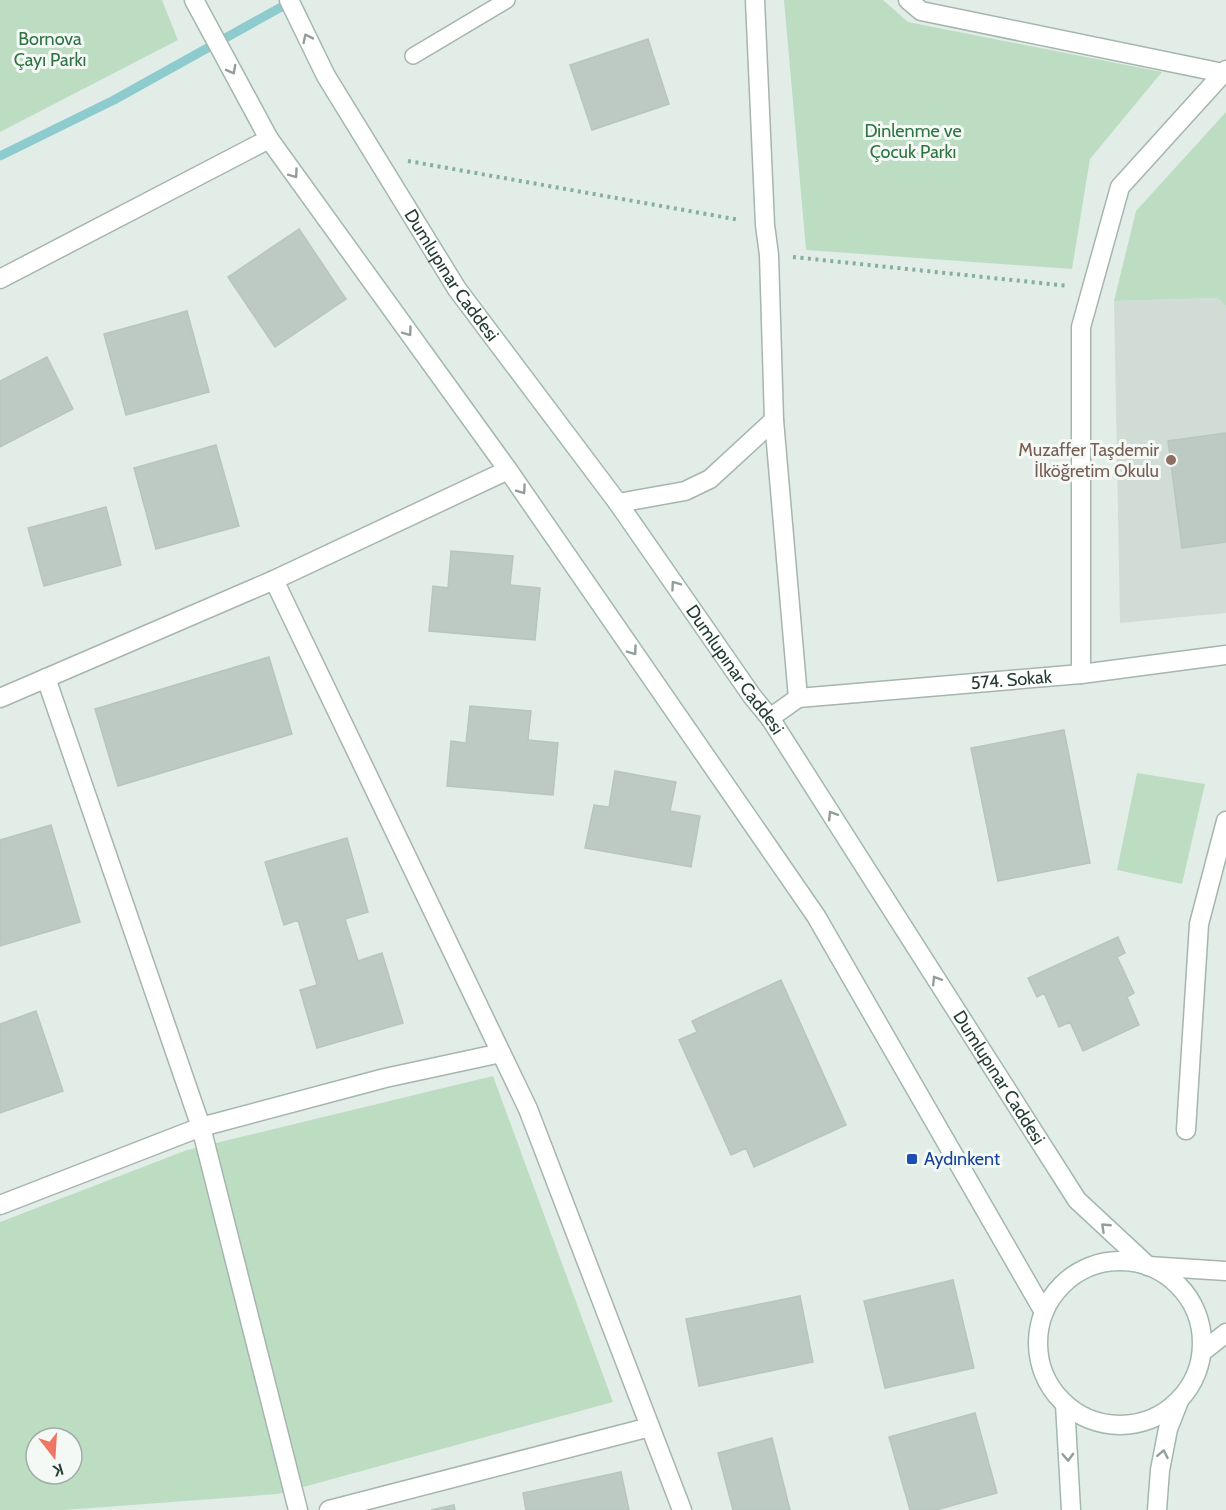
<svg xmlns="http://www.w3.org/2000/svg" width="1226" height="1510" font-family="Cabin,sans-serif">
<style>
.built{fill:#d2dcd7}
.green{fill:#bdddc3;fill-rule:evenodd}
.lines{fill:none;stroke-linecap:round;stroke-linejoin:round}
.stream{stroke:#8ecbcf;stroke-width:9}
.building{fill:#bccac3;stroke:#b6c6be;stroke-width:1.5}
.service-casing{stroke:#a6b5ae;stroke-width:18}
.minor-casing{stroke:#a6b5ae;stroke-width:21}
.tertiary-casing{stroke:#a6b5ae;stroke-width:21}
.secondary-casing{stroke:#a2b8ae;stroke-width:21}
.path{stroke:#85af9e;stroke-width:4;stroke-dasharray:3 4.5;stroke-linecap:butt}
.service{stroke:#fff;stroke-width:15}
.minor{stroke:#fff;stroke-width:18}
.tertiary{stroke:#fff;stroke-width:18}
.secondary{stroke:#fff;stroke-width:18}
.oneway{stroke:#929e9a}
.education-dot{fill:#8d6e63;stroke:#f4f9f6;stroke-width:2}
.transit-dot{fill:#1a4fb4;stroke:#f4f9f6;stroke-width:2}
.labels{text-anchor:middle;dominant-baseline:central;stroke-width:6;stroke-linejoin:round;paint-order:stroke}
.park-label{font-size:18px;fill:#2f7343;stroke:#f4f9f6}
.street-label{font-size:18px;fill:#243d34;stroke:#f4f9f6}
.education-label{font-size:18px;fill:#785e54;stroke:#f4f9f6;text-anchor:end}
.transit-label{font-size:18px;fill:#164399;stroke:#f4f9f6;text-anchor:start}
</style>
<rect width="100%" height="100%" fill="#e3ede8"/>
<path class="built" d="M1218,298L1226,306V613L1120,623L1114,301Z"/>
<path class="green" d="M0,0H162L178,40L0,132Z
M784,0H883L908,22L1162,72L1090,159L1072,269L806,250Z
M1226,112V306L1218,298L1114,301L1136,211Z
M1137,773L1205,784L1182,884L1117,870Z
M493,1076L613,1402L278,1494L65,1510H0V1222L187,1150ZM36,1438H72V1474H36Z"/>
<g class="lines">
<path class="stream" d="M0,156L114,100L292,1"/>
</g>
<path class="building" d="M648,39L669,104L592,130L570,65Z
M299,229L346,299L275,347L228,277Z
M187,311L209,392L126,415L104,334Z
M47,357L73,409L0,447V381Z
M1226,433V542L1182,548L1168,441Z
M216,445L239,526L156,549L134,468Z
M106,507L121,565L44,586L28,528Z
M451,551L513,556L510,585L540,588L535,640L429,631L433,586L448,588Z
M269,657L292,734L118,786L95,709Z
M470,706L531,711L528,740L558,743L553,795L447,786L451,741L466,743Z
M1064,730L1090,863L998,881L971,748Z
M615,771L676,782L670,811L700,816L691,867L585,848L594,805L609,807Z
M51,825L80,922L0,946V840Z
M347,838L368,912L345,919L358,961L382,953L403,1023L317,1048L300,990L317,985L298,920L284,925L265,862Z
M1118,937L1125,953L1117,957L1134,993L1127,997L1139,1025L1083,1051L1070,1022L1059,1027L1044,993L1037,997L1028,978Z
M781,980L846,1125L754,1167L746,1148L731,1155L679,1040L697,1032L692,1021Z
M36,1011L63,1091L0,1113V1024Z
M953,1280L974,1368L885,1388L864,1301Z
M800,1296L813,1362L699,1386L686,1319Z
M975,1413L997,1493L936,1510H910L889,1437Z
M772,1438L790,1510H733L718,1453Z
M621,1472L629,1510H526L523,1493Z
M454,1505L455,1510H431Z"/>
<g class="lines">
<defs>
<path id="service" d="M413,56L507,0"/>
<g id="minor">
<path d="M755,0L765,225L769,255L774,420L798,698L770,718"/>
<path d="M908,0L921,11L1223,73"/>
<path d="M0,279L269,139"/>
<path d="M618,503L685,491L710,479L774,420"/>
<path d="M274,580L528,1109L682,1510"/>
<path d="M1081,674V327L1120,187L1226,70"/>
<path d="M46,678L201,1127L298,1510"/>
<path d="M0,698L274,580L508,470"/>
<path id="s1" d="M798,698L1081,674L1226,655"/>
<path d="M1186,1130L1199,924L1226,821"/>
<path d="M0,1205L201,1127L385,1078L501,1053"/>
<path d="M329,1510L650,1427"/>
</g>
<path id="tertiary" d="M1148,1266L1226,1271
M1202,1352L1226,1333"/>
<g id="secondary">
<path d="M194,0L269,139L508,470L816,916L1044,1312"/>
<path id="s2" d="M289,0L326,76L457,289L618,503L752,696L770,718L1077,1200L1148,1266"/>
<circle cx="1120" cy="1343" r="82"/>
<path d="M1065,1404L1071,1510"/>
<path d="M1157,1510L1160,1470L1168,1429L1179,1401"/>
</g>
</defs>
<use href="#service" class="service-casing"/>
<use href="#minor" class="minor-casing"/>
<use href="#tertiary" class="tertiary-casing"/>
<use href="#secondary" class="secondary-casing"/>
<path class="path" d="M408,161L740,220
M793,257L1069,286"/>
<use href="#service" class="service"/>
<use href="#minor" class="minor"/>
<use href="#tertiary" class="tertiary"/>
<use href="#secondary" class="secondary"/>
</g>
<defs><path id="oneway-chevron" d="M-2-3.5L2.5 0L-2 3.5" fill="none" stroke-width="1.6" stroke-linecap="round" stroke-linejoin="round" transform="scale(1.5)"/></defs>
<g class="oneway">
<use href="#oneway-chevron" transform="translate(307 38) rotate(-116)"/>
<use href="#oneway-chevron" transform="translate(232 70) rotate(62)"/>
<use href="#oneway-chevron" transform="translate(294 174) rotate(54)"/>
<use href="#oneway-chevron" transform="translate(408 332) rotate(54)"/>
<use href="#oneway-chevron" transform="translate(522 490) rotate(55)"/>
<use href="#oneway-chevron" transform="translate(675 585) rotate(-125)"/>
<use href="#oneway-chevron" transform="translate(633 651) rotate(55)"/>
<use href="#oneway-chevron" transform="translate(832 815) rotate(-122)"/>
<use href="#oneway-chevron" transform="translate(936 980) rotate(-122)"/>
<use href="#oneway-chevron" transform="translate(1105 1227) rotate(-137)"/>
<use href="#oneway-chevron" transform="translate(1163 1454) rotate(-79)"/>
<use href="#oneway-chevron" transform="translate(1068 1457) rotate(87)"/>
</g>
<circle class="education-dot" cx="1171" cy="460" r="6"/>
<rect class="transit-dot" x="906" y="1153" width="12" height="12" rx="3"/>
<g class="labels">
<g class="park-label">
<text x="50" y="39">Bornova<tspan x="50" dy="21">Çayı Parkı</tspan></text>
<text x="913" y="131">Dinlenme ve<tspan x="913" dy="21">Çocuk Parkı</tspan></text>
</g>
<g class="street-label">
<text stroke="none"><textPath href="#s2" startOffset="320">Dumlupınar Caddesi</textPath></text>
<text stroke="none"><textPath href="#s2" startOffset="806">Dumlupınar Caddesi</textPath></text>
<text stroke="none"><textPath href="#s1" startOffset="214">574. Sokak</textPath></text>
<text stroke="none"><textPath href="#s2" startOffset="1292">Dumlupınar Caddesi</textPath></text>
</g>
<g class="education-label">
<text x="1159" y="450">Muzaffer Taşdemir<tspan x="1159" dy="21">İlköğretim Okulu</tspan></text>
</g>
<g class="transit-label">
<text x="924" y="1159">Aydınkent</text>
</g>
</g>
<g transform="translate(54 1456) rotate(163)"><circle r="28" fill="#f4f9f6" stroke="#a1aea8" stroke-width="1.5"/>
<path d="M0-4.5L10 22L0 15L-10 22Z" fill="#ed7762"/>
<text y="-9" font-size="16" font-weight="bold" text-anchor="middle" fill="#243d34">K</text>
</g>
</svg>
